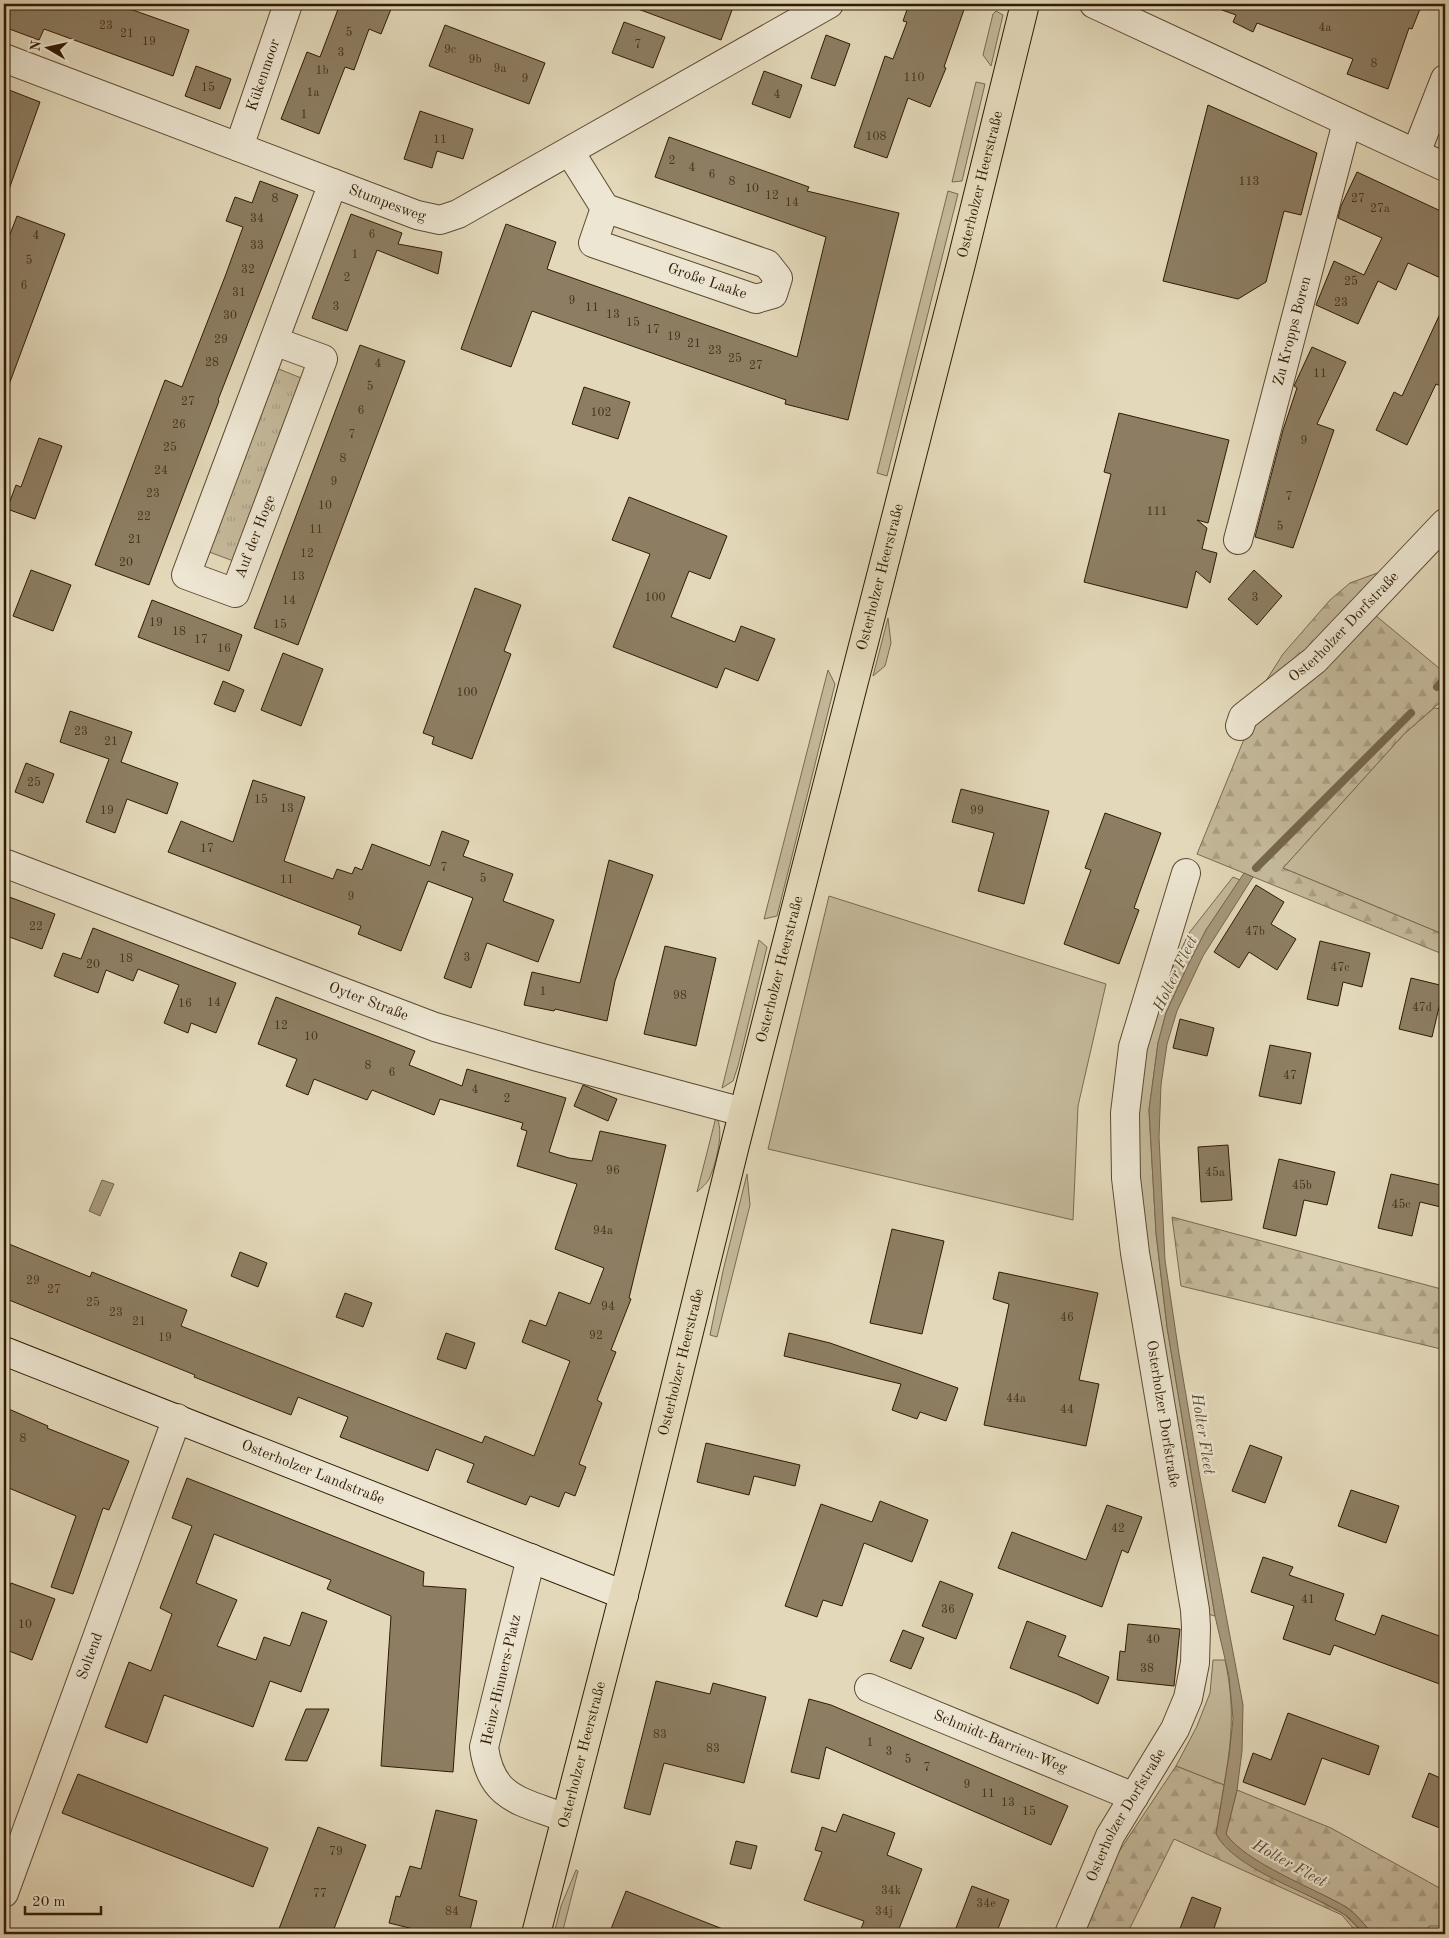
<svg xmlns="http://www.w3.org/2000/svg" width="1449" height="1938" font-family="'Old Standard TT',serif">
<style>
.grass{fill:#c4b99b;stroke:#7a6a50}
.forest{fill:url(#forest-firs);stroke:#7a6a50}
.park{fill:url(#park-tufts);stroke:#7a6a50}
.water{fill:#a6987c;stroke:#76664c}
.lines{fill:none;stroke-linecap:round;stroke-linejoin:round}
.stream{stroke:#76664c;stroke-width:8}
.building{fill:#8d7e63;stroke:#2f1b04}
.street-casing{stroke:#5c4a32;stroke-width:30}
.secondary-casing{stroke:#2f1b04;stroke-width:30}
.primary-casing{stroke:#2f1b04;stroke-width:30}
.street{stroke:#ede6d2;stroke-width:28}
.secondary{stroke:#ede6d2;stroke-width:28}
.primary{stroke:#e3d9ba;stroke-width:28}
.labels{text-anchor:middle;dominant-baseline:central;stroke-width:4.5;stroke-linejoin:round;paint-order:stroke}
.number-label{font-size:12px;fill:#46341c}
.street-label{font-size:15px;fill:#2f1b04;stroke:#ede6d2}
.water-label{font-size:16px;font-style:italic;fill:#59472e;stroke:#ede6d2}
</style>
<defs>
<pattern id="forest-firs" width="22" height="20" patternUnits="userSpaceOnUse" patternTransform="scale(1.25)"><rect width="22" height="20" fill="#c4b99b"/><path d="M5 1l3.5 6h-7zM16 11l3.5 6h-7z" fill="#a99e84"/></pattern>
<pattern id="park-tufts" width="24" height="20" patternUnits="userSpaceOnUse" patternTransform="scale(1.25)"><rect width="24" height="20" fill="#c4b99b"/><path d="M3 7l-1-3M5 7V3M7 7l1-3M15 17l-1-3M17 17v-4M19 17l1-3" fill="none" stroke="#a99e84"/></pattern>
</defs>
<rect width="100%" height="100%" fill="#e3d9ba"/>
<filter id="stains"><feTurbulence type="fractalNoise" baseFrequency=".004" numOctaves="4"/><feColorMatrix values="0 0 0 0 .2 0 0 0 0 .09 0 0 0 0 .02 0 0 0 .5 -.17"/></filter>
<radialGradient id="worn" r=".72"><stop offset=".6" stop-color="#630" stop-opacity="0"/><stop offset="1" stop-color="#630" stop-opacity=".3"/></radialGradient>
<path class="grass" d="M996,11L1003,15L991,66L983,55L993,14Z
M976,82L985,84L962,181L952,182Z
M948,191L958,194L887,476L877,473Z
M888,618L891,643L885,666L873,676Z
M828,670L835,684L777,916L764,919Z
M1434,708L1445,709V935L1283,868L1404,734Z
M1233,877L1240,880L1206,930L1187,967L1166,1013L1158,1043L1149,1110L1156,1233L1167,1327L1215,1616L1204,1613L1147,1275L1135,1118L1143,1063L1153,1016L1169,975L1189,933Z
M829,896L1106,984L1078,1106L1073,1220L768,1149Z
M759,940L767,947L738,1066L733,1081L722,1088Z
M716,1117C725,1129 716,1163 710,1177C708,1183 701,1188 697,1192Z
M747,1174L750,1205L717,1337L710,1335L723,1271Z
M1213,1660H1225C1235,1706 1232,1740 1224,1785L1176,1766L1197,1726L1210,1693Z
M576,1870L578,1871L562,1934H554L561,1906Z"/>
<path class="forest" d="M1380,572L1355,608L1262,687L1283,654L1330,600L1350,583Z
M1375,615L1445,673V698L1404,734L1283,868L1445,935V955L1197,854L1249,727Z
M1172,1217L1445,1290V1350L1181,1286Z
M1176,1766L1224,1785L1216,1834L1247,1863L1344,1914L1364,1934H1358L1342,1915L1174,1839L1127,1934H1100L1086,1929L1118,1853Z
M1237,1790L1331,1828L1445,1891V1926H1429L1428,1934H1373C1365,1926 1356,1913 1346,1907C1313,1888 1246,1864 1226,1834Z"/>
<path class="park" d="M274,367L306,380L236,562L204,550Z"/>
<path class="water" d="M1244,873L1253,877L1203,956L1177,1011L1167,1044L1161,1085L1159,1137L1165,1260L1179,1354L1199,1472L1243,1705L1242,1751L1237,1790L1226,1834C1246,1863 1314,1888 1346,1907C1356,1913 1365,1926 1373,1934H1364C1358,1927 1351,1918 1342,1913C1309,1892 1234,1869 1216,1834L1229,1756L1233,1719L1229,1676L1215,1616L1167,1327L1156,1233L1149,1110L1158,1043L1166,1013L1187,967L1206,930Z
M102,1180L114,1184L100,1216L89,1211Z"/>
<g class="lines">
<path class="stream" d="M1437,687L1445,679
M1256,868L1411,713"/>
</g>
<path class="building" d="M4,4H116L189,30L173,76L44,29L39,40L4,27Z
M340,4H393L381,34L369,29L354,70L345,67L319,134L281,119L307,52L320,57Z
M631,4H715L732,10L721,40L630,6Z
M909,4H966L944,67L946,68L930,107L908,98L887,158L854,147L885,56L893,59L907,22L903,21Z
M1212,4H1320L1337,8L1338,4H1422L1412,29L1409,28L1388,89L1347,74L1353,59L1257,23L1253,32L1233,22L1236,15L1211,6Z
M624,22L665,37L653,68L612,53Z
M445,25L545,63L529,104L429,66Z
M826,35L850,44L835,86L811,78Z
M196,66L231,79L220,109L185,96Z
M764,71L802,85L790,118L752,104Z
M4,88L40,102L7,195H4Z
M1208,105L1317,153L1301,215L1284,211L1266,282L1238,299L1163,281Z
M420,111L473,129L463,159L437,151L432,168L404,159Z
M669,137L809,187L807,191L899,213L848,420L785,404L786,400L532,311L511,367L461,349L506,224L556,242L547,269L797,357L826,237L655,177Z
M1357,172L1445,213V280L1408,263L1396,290L1378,281L1358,324L1316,305L1334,261L1364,275L1382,238L1338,218L1341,206Z
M260,181L298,195L218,400L219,401L149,585L95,565L165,380L182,387L226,274L243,227L226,221L235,197L252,203Z
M351,214L402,233L398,244L442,252L438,274L377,250L347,331L312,318Z
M17,216L65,234L7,390H4V250Z
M1445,303V388L1436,384L1407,445L1376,430L1394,392L1402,396Z
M360,345L405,361L298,645L254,628Z
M1312,347L1346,362L1317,424L1334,430L1293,548L1255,537L1283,430L1297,388L1294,386Z
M584,387L630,402L618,439L572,424Z
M1119,413L1229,440L1208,523L1197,520L1207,528L1202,549L1217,553L1210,583L1196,571L1187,608L1084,582L1111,474L1104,472Z
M39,438L62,446L35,519L7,509L16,485L21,487Z
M629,497L727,536L710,579L689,571L671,617L735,642L741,626L775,639L758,681L725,668L717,688L613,647L650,554L612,540Z
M31,570L71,585L53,631L13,616Z
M1254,570L1282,596L1257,625L1228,599Z
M475,588L521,605L504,651L511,654L472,759L432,744L434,737L423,733Z
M152,600L242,635L229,671L138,637Z
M283,653L323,669L301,726L261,710Z
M223,681L244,690L235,712L214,704Z
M70,711L132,732L121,762L178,783L167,814L127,799L115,833L86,822L109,759L60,742Z
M26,763L54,774L43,803L15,792Z
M253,780L305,797L284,861L333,879L337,869L352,874L355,867L362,870L372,844L430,866L442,831L469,841L463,856L513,874L503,901L554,920L538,962L487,943L471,988L444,978L473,898L428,881L401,951L358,934L361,926L168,852L181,821L233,842Z
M961,789L1049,811L1024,904L978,891L994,833L952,822Z
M1105,813L1161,833L1134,908L1139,910L1119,964L1064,944L1091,870L1085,868Z
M609,860L653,875L615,981L607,1021L555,1009L554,1011L524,1005L532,972L580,983Z
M1256,885L1284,902L1271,924L1296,939L1277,970L1249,952L1239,968L1214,952Z
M4,895L55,914L42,949L4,935Z
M93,928L236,983L216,1033L191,1023L188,1033L164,1023L179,985L138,969L133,981L106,970L98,993L54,976L63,953L81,959Z
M1320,941L1370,953L1362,987L1343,982L1338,1006L1307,999Z
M665,946L716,958L696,1046L644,1034Z
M1411,978L1444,986L1432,1037L1399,1029Z
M276,997L415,1051L409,1065L462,1086L467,1069L566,1098L549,1152L569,1158L592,1161L600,1131L666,1145L629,1298L631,1299L611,1350L616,1352L597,1400L602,1403L579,1464L586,1467L575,1496L565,1492L559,1507L530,1496L526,1505L467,1482L474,1464L436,1449L428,1471L340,1437L348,1417L298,1397L291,1415L194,1377L195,1375L4,1298V1242L90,1277L92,1272L187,1310L181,1326L482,1443L485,1436L534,1456L570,1361L522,1342L530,1320L546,1326L559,1292L590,1304L604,1268L555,1249L577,1184L517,1166L527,1131L521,1129L523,1123L440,1099L434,1115L372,1090L367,1100L314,1079L308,1095L286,1086L297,1059L258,1044Z
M1180,1019L1214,1028L1207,1056L1173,1048Z
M1270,1045L1311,1053L1301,1104L1259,1096Z
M583,1085L617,1099L608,1121L574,1106Z
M1228,1145L1232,1200L1201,1202L1198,1147Z
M1279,1159L1335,1172L1327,1205L1304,1200L1296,1236L1263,1228Z
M1391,1174L1445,1186V1208L1420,1202L1412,1236L1378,1228Z
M892,1229L944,1241L922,1334L870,1323Z
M240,1252L267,1263L258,1287L231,1276Z
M999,1272L1098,1293L1079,1380L1099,1384L1086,1446L984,1425L1009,1304L993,1299Z
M345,1293L372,1303L363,1327L336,1317Z
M446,1333L475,1343L466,1369L437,1359Z
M789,1333L830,1343L958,1388L946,1421L920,1412L917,1419L892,1410L901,1384L784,1356Z
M4,1407L48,1426L47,1428L129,1461L109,1510L103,1508L73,1594L51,1587L76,1516L4,1486Z
M706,1443L800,1465L795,1486L754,1476L749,1495L697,1482Z
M1250,1445L1282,1457L1265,1503L1232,1491Z
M187,1478L424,1572L423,1586L466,1589L453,1772L381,1766L391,1616L327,1589L331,1580L214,1534L196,1583L237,1600L217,1646L256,1660L264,1637L290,1646L302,1612L327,1621L301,1692L270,1681L253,1727L164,1695L147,1743L105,1727L129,1662L151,1671L172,1614L160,1608L192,1526L172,1518Z
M1351,1490L1399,1506L1386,1543L1338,1526Z
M880,1501L928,1520L912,1562L864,1543L842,1606L823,1600L817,1617L785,1606L821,1504L872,1522Z
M1107,1505L1142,1517L1128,1553L1122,1550L1102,1607L998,1568L1012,1532L1086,1560Z
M1263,1557L1293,1567L1289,1575L1344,1594L1335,1620L1375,1635L1382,1615L1445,1638V1686L1334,1645L1330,1655L1283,1639L1294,1606L1251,1592Z
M940,1581L973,1594L956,1639L922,1626Z
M11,1583L55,1599L32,1660L4,1649V1600Z
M1027,1621L1066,1636L1058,1656L1109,1677L1098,1704L1077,1694L1010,1668Z
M1128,1624L1180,1629L1174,1686L1117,1680L1120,1651L1125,1652Z
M903,1630L924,1638L911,1669L890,1661Z
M656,1681L710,1694L713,1683L766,1697L744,1783L664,1763L650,1815L624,1808Z
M809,1699L831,1705L1068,1806L1051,1845L826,1747L819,1779L791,1772Z
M306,1709H329L307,1761L285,1760Z
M1288,1713L1379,1746L1369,1775L1322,1758L1305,1805L1243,1782L1253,1753L1271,1760Z
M1429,1773L1445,1780V1830L1412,1817Z
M78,1774L268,1848L253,1887L62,1813Z
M436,1810L477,1820L459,1896L477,1901L469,1934H434L389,1923L396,1896L400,1897L410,1866L421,1869Z
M843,1814L895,1833L887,1855L922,1869L897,1934H859L864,1921L804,1900L822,1852L815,1850L822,1827L836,1832Z
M318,1827L366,1845L332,1934H277Z
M736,1841L757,1846L751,1869L730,1864Z
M972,1886L1009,1900L996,1934H973L956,1928Z
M626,1891L733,1933V1934H609Z
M1192,1897L1221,1908L1212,1934H1178Z"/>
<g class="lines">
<defs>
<g id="street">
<path d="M1094,4L1445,167"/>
<path id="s1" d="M4,58L417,215L440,220L458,214L829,4"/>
<path id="s2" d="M239,147L288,4"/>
<path d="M570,152L605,208L767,264L778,278L773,294L756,299L593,243L605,208"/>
<path d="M1416,153L1445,79"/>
<path d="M274,341L323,359L235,593L186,575L333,183"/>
<path id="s3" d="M1238,540L1347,122"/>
<path id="s4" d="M1240,726L1243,717L1315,660L1445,523"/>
<path id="s5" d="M4,863L435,1027L538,1057L743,1112"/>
<path d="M531,1558L484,1747C491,1800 522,1801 565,1818"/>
<path id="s6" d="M869,1688L1134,1797"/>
<path id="s7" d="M4,1893L177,1418"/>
<path id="s8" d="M1069,1934L1110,1836L1175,1729L1188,1698L1195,1663L1196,1627L1195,1610L1135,1253L1126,1178L1125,1113L1133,1047L1186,873"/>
</g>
<g id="secondary">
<path id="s9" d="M4,1351L624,1595"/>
</g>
<g id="primary">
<path id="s10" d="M536,1934L632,1563L735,1145L961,264L1025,4"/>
</g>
</defs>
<use href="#street" class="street-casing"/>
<use href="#secondary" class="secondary-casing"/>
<use href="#primary" class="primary-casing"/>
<use href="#street" class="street"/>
<use href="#secondary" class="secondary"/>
<use href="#primary" class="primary"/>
</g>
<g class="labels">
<g class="number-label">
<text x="106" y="26">23</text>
<text x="1325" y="28">4a</text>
<text x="349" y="33">5</text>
<text x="127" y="34">21</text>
<text x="149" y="42">19</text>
<text x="638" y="45">7</text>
<text x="450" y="50">9c</text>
<text x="341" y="53">3</text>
<text x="475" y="60">9b</text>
<text x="1374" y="64">8</text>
<text x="500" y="69">9a</text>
<text x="322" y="71">1b</text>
<text x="914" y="78">110</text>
<text x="525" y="79">9</text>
<text x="208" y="88">15</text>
<text x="313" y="93">1a</text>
<text x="777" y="95">4</text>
<text x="304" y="115">1</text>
<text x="876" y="137">108</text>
<text x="440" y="140">11</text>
<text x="672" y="161">2</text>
<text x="692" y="168">4</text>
<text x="712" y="175">6</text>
<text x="732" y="182">8</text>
<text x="1249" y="182">113</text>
<text x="752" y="189">10</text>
<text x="772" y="196">12</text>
<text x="275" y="199">8</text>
<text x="1358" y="199">27</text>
<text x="792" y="203">14</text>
<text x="1380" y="209">27a</text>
<text x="257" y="219">34</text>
<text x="372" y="235">6</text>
<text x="36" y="236">4</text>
<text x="257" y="246">33</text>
<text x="355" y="255">1</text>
<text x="29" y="261">5</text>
<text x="248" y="270">32</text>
<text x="347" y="278">2</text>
<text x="1351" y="282">25</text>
<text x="24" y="286">6</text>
<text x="239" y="293">31</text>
<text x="572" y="301">9</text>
<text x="1341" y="303">23</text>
<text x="336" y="307">3</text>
<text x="592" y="308">11</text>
<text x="613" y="315">13</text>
<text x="230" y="316">30</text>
<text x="633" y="323">15</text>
<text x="653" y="330">17</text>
<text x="674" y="337">19</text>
<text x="221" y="340">29</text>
<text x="694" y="344">21</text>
<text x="715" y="351">23</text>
<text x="735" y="359">25</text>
<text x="212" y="363">28</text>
<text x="378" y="364">4</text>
<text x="756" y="366">27</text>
<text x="1320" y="374">11</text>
<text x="370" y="387">5</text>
<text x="188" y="402">27</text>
<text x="361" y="411">6</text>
<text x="601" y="413">102</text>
<text x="179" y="425">26</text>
<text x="352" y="435">7</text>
<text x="1304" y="441">9</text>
<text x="170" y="448">25</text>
<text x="343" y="459">8</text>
<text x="161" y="471">24</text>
<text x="334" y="482">9</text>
<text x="153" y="494">23</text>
<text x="1289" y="497">7</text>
<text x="325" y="506">10</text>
<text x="1157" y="512">111</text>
<text x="144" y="517">22</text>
<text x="1280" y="527">5</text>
<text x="316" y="530">11</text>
<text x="135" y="540">21</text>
<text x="307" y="554">12</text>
<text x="126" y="563">20</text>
<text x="298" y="577">13</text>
<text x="655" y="598">100</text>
<text x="1255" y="598">3</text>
<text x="289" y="601">14</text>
<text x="156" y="623">19</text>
<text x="280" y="625">15</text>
<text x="179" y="632">18</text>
<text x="201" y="640">17</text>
<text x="224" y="649">16</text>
<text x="467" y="693">100</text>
<text x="81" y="732">23</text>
<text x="111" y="742">21</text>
<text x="34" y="783">25</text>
<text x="261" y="800">15</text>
<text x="287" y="809">13</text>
<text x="107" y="811">19</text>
<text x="977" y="811">99</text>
<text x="207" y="849">17</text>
<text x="444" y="868">7</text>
<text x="483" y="879">5</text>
<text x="287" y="880">11</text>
<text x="351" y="897">9</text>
<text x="36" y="927">22</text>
<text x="1255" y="932">47b</text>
<text x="467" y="958">3</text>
<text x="126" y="959">18</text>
<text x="93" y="965">20</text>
<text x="1340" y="968">47c</text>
<text x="543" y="992">1</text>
<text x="680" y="996">98</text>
<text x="214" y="1003">14</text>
<text x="185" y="1004">16</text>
<text x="1422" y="1008">47d</text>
<text x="281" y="1026">12</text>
<text x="311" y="1037">10</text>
<text x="368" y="1066">8</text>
<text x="392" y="1073">6</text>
<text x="1290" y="1076">47</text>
<text x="475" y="1090">4</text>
<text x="507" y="1099">2</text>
<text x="613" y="1171">96</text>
<text x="1215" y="1173">45a</text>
<text x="1302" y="1186">45b</text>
<text x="1401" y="1205">45c</text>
<text x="603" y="1231">94a</text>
<text x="33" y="1281">29</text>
<text x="54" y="1290">27</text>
<text x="93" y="1303">25</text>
<text x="608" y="1307">94</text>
<text x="116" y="1313">23</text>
<text x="1067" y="1318">46</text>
<text x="139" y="1322">21</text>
<text x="596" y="1336">92</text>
<text x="165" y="1338">19</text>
<text x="1016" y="1399">44a</text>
<text x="1067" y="1410">44</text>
<text x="23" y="1439">8</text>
<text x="1118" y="1529">42</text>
<text x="1308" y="1600">41</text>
<text x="948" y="1610">36</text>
<text x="25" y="1625">10</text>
<text x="1153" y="1640">40</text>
<text x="1147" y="1669">38</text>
<text x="660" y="1735">83</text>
<text x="870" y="1743">1</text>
<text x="713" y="1749">83</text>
<text x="889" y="1752">3</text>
<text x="908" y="1760">5</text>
<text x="927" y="1768">7</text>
<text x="967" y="1785">9</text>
<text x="988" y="1794">11</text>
<text x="1008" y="1803">13</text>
<text x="1029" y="1812">15</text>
<text x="336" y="1852">79</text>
<text x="891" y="1891">34k</text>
<text x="320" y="1894">77</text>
<text x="986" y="1904">34e</text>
<text x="452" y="1912">84</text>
<text x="884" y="1912">34j</text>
</g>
<g class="street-label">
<text stroke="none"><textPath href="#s2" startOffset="76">Kükenmoor</textPath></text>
<text stroke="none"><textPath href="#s10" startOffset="1805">Osterholzer Heerstraße</textPath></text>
<text stroke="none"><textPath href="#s1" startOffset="410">Stumpesweg</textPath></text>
<text transform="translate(707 282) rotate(19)">Große Laake</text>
<text stroke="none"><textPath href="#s3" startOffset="216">Zu Kropps Boren</textPath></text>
<text transform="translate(256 537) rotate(-69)">Auf der Hoge</text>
<text stroke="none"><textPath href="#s10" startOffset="1400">Osterholzer Heerstraße</textPath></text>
<text stroke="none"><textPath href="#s4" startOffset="145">Osterholzer Dorfstraße</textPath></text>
<text stroke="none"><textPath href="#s10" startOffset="995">Osterholzer Heerstraße</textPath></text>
<text stroke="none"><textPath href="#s5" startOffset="390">Oyter Straße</textPath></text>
<text stroke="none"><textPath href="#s10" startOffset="590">Osterholzer Heerstraße</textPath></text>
<text transform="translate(1162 1414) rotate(81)">Osterholzer Dorfstraße</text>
<text stroke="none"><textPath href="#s9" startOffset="332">Osterholzer Landstraße</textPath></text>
<text stroke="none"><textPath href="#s7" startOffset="252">Soltend</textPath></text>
<text transform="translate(502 1680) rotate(-77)">Heinz-Hinners-Platz</text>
<text stroke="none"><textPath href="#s6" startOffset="142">Schmidt-Barrien-Weg</textPath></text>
<text stroke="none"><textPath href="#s10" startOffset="185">Osterholzer Heerstraße</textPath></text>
<text stroke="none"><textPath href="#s8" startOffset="132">Osterholzer Dorfstraße</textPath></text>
</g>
<g class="water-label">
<text transform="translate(1176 974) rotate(-64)">Holter Fleet</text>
<text transform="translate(1202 1434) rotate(81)">Holter Fleet</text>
<text transform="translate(1289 1864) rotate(29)">Holter Fleet</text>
</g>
</g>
<rect width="1449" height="1938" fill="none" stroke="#e3d9ba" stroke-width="20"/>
<rect x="5" y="5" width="1439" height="1928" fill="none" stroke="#2f1b04" stroke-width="2.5"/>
<rect x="10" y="10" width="1429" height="1918" fill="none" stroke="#2f1b04"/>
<g transform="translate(48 48) rotate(279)" stroke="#ede6d2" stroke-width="4" paint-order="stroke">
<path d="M0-4L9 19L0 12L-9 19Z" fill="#2f1b04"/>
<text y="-8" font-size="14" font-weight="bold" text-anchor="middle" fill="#2f1b04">N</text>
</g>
<path d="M25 1906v8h76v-8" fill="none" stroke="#2f1b04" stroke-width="2.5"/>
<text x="32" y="1906" font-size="15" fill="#2f1b04" stroke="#ede6d2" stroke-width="4" paint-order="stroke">20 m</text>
<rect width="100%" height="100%" filter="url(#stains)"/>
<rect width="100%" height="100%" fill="url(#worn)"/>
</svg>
